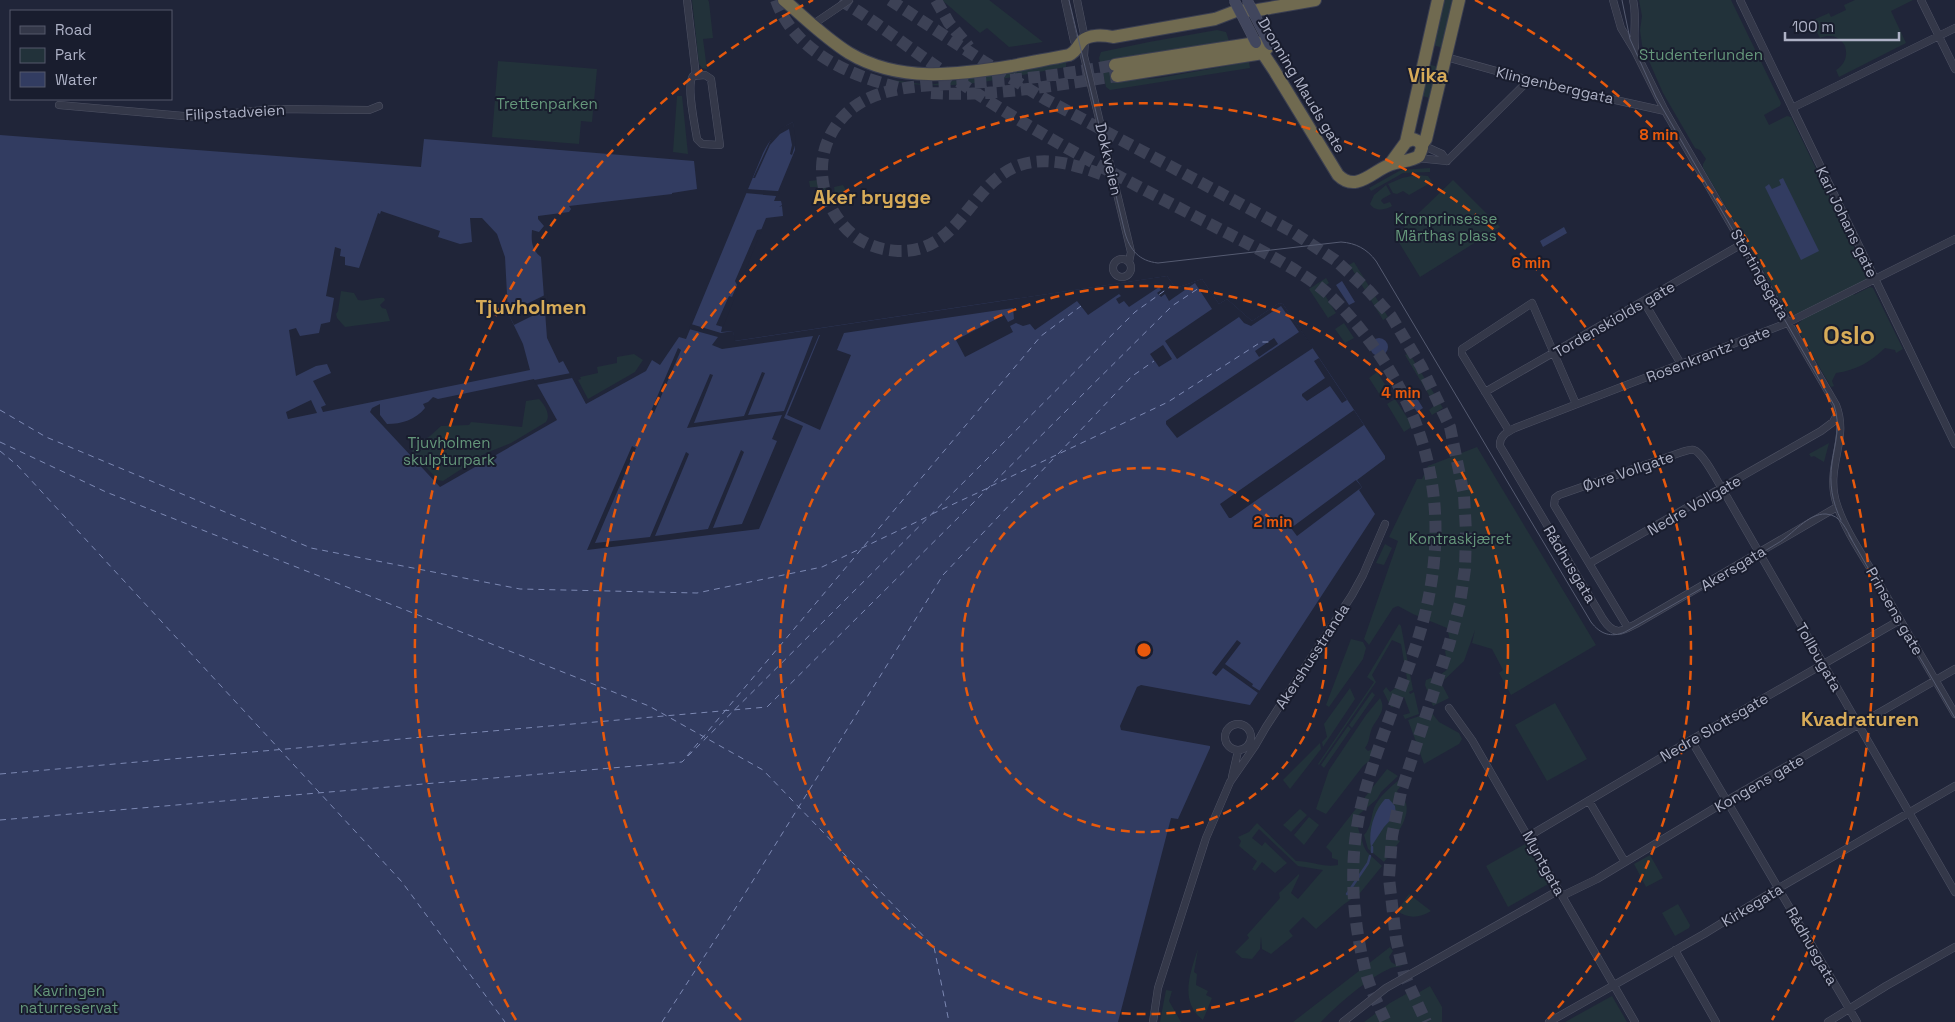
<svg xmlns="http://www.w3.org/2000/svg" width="1955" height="1022" font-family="'Space Grotesk',sans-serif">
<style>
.green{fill:#22323a}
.water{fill:#323c61;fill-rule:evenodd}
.pier{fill:#202539}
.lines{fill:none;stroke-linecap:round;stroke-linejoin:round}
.stream{stroke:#323c61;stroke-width:2.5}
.ferry{stroke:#7c88b3;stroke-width:1;stroke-dasharray:6 5;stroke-linecap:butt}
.highway-tunnel{stroke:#3c4155;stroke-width:12;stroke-dasharray:12 6;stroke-linecap:butt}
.street-casing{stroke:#4e5264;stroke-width:8}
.highway-casing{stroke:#3b3f51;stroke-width:14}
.street{stroke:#343849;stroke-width:7}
.highway{stroke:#706a50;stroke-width:12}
.tram{stroke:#555b71;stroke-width:1}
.secondary-bridge-casing{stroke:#4e5264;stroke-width:11;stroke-linecap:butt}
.secondary-bridge{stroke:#41465d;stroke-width:10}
.ring{fill:none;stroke:#e8590c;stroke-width:2.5;stroke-dasharray:9 6}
.labels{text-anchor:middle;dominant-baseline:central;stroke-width:4;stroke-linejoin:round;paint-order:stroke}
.park-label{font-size:15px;fill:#65977b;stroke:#191d2e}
.street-label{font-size:15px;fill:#aeb2c6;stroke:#191d2e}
.district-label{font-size:20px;font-weight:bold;fill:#d7ab58;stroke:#191d2e}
.town-label{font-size:25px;font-weight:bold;fill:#d7ab58;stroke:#191d2e}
.centre{fill:#e8590c;stroke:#191d2e;stroke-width:2.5}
.ring-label{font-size:15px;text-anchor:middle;font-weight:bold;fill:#e8590c;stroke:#191d2e;stroke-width:4;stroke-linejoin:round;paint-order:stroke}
</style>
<rect width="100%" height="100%" fill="#202539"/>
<path class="green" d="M692,0H708L709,2L713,38L703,39L707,69L702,68L699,64Z
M942,0H989L1043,42L1009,47L987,28L980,33Z
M1443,0H1455L1444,48L1432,45Z
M1639,0H1731L1781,103L1780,106L1764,115L1769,125L1787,116L1791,117L1868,276L1866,280L1851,288L1854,295L1870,287L1873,288L1903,349L1896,353L1895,350L1885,348C1870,362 1857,370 1836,373L1832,381L1834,386L1831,387L1798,330L1797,325L1802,320L1798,314L1791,315L1787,311L1703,168V164L1706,159L1700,150L1695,148L1663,93L1642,45L1640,30L1642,16Z
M1855,0H1913L1891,11L1906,43L1839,77L1836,70C1845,64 1848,56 1845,46C1839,36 1831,34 1820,38L1811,21L1829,13L1831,17L1846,10L1844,5Z
M1217,30L1226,32L1229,41L1117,81L1159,78L1249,62L1250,68L1110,90L1106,87L1099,58L1101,52L1149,42Z
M498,61L597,69L592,122L581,121L579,144L492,137Z
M1066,62V67C1006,77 945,95 885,79L929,85Z
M1427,64L1439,67L1425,127L1422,126L1429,98L1423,96L1416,125Z
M677,96H682L688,154L673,152Z
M1430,168V172L1403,173L1371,191L1369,188L1401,170Z
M1417,175L1428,176L1432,182L1409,195L1403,191L1397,194L1393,193L1388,184L1402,178Z
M827,179L826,191L820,192L817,187H810L809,181Z
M1453,180L1500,227L1420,277L1395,236Z
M843,185L850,197L849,200L836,201L834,187Z
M1386,185L1391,194L1382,199L1381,201L1384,204L1390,202L1392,206C1385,210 1375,212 1370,204L1374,195Z
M1354,262L1388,317L1383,320L1352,269L1343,274L1340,270Z
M1326,278L1329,283L1321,289L1336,313L1328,318L1309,289Z
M341,291L354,293L358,300C366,302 375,297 384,298L385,300L380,305L382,308L386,309L390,321L345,327L337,318L336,314L338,311Z
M1344,323L1354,338L1345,343L1335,329Z
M1409,353L1443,408L1432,415L1429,410L1435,405L1405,355Z
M634,354L643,360L635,372L588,399L578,380L581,379L580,377L598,373L597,367L617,363V357Z
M1377,372L1388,389L1380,395L1369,378Z
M539,399C545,405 551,415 546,422L511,443L486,453L443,481L438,480L412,452L413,447L430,436L441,426L469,425L471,422L522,427L526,401Z
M1395,399L1410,422L1416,418L1419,422L1404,432L1387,404Z
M1829,443L1824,462L1814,456L1811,457L1809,454Z
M1477,447L1596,645L1511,695L1499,673L1503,670L1492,649L1472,643L1475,630L1464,661L1441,683L1449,698L1433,706L1425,685L1426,680L1431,678L1433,680L1440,678V675L1448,669L1445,651L1451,645L1447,628L1413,614L1398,606L1393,608L1369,645L1364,639L1398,541L1389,537L1417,479H1422L1428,466Z
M1385,544L1392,548L1384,565L1376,563Z
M1399,624L1401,626L1413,690L1409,692L1410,694L1414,692L1419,714L1405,719L1403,715L1410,713L1404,697L1396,700L1398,706L1391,707L1383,691L1386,687L1390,692L1407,679L1401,644L1392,640L1372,675L1376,682L1319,765L1318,764L1374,682L1367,677Z
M1351,639L1363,642L1366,648L1363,659L1329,707L1326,705Z
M1350,688L1355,699L1323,747L1322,742L1327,737L1324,724Z
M1372,692L1375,695L1352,728L1349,725Z
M1380,698C1387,710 1377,718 1372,728C1369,735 1370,741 1365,748L1368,751L1373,749L1369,761L1363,766L1326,814L1316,809L1329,770L1366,715Z
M1555,703L1587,759L1547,781L1515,725Z
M1431,712L1439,722L1459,733L1462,739L1459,744L1424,764L1408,720Z
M1348,726L1351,729L1324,768L1321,765Z
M1320,743L1321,749L1290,789L1283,780Z
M1387,769L1398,776L1381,792L1377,799L1355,818L1364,847L1367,852L1382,866L1360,893L1343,905L1316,929L1303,917L1289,931L1293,936L1271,954L1262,949L1261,937L1260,949L1252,959L1242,958L1235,952L1249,938L1247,935L1280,898L1279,893L1299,874V876L1291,893L1298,899L1323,870L1298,866L1259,829L1252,838L1262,846L1265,842L1287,863L1275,873L1262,862L1255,871L1252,869L1257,861L1239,846L1241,841L1238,837L1249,832L1257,823L1296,861C1311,861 1324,868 1338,865V860L1332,858V853L1326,847Z
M1401,778L1405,780L1397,791C1399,795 1404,798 1405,801C1411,814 1400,828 1395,838L1400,841L1384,862L1368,849L1364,835C1371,828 1371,817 1374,808C1379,796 1391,787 1401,778Z
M1300,809L1307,815L1291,832L1283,825Z
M1309,817L1319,825L1304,845L1294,835Z
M1527,843L1550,883L1508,907L1486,866Z
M1650,855L1663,878L1646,887L1634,864Z
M1409,894L1431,911C1419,918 1409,919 1397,911Z
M1678,904L1690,925L1689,928L1675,936L1662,913Z
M1390,947L1393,951L1389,957L1391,962L1398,966L1403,965C1398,968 1394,966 1389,969C1368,978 1337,1005 1321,1022H1293Z
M1198,949L1194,972L1197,974L1196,985L1208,991L1206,995L1212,998L1203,1020C1179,1002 1190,973 1198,949Z
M1430,986L1442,1007V1022H1364L1390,1003L1415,989L1418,993Z
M1166,990L1172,991L1169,1001L1181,1022H1160Z
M1612,996L1627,1022H1565Z"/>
<path class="water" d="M793,122L795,150L774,201H781L782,205L779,207L782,206L783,216L766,218L723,323L721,332L733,331L734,341L1167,276L1176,288L1202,279L1219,304L1227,299L1252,321L1279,303L1283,304L1385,456V459L1357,480L1362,487L1359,490L1375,514L1250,705L1141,685L1137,687L1120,726L1121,730L1210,746V748L1178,819L1171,818L1118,1022H0V135L421,167L424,139L694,161L697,189L672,193V194L569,206L571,209L569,212L538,216V219L544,226L539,232L532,230C531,242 532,250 541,257L547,338L559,363L563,361L586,404L646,371L652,360L660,365L679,337L686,339L763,153C770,139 778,129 793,122ZM381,211L440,231L438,237L460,244L472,242L470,218H482L497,234L505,257L508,313L523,344L530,370L323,412L321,407L326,405L313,381L331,373L327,364L316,366L296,376L289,330L296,328L300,336L319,333L321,324L330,322L334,298L326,296L335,247L341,249L340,256L345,257V265L359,268L378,213L380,214ZM534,379L557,420L440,487L370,412L372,408L380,404V415L387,424C402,424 415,420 425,408L423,404L428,402L433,397L438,399Z
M1783,178L1819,251L1801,260L1765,187L1769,184L1772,189L1781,185L1779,180Z
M1564,227L1567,233L1543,247L1540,241Z
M1342,281L1355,302L1349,305L1336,285Z
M1370 347a9 9 0 1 1 18 0a9 9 0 1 1-18 0Z
M1410,387L1423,408L1417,412L1404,391Z
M1385,799H1389L1395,806L1396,814L1384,827L1371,847C1368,831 1374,811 1385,799Z"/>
<path class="pier" d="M793,122L796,142L792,155L790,154L792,145L789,129L780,134L770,145L755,178H753L772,137L781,128Z
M747,189L777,191H780L778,196H776L745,193Z
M762,229L723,327L716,325L729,296L732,297L737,285L735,281L757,230Z
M1167,276L1176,288L1202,279L1219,304L1227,299L1252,321L1279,303L1283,304L1313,348L1177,438L1166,424V421L1299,332L1281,306L1251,326L1244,323L1239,317L1177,359L1165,341L1212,309L1195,283L1169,301L1165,294L1161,297L1157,293L1161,290L1159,287L1129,307L1124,301L1119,304L1116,299L1121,296L1119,294L1088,315L1077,301L1035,330L1030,324L1023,326L1016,323L1010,326L1013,332L965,357L956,340L1004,315L1008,322L1014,319L1013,308L844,333L837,350L851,355L820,430L787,415L820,335H819L784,418L803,426L759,529L587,550L632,446L636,448L595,543L650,537L686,452L689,454L655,536L708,529L741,450L744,452L713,528L742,524L777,441L772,439L782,415L687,428L710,374L713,375L694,423L744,416L762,372L765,373L748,415L784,411L813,336L722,349L712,345L718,337L689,329L691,324L721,333L733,331L735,341Z
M547,294L548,308L514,325L508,313Z
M1274,338L1278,344L1259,357L1255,351Z
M1163,345L1172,359L1159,367L1150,354Z
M678,348L681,350L654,413L651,411Z
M1319,358L1347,400L1342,403L1330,386L1307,401L1302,396V394L1325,378L1314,361Z
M571,373L572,378L536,385L534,380Z
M311,400L317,413L288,419L286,412Z
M1354,410L1364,425L1231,518H1229L1220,504Z
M1356,480L1362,487L1297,536L1291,528Z
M1237,640L1241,643L1225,664L1253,684L1252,686L1260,691L1258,693L1223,668L1216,676L1212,673Z"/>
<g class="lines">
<path class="stream" d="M1372,852V847
M1347,894L1368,863L1370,856"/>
<path class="ferry" d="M0,410L46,437L311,548L520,589L697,593L822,567L929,516
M0,442L106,492L649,706L763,770L934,947L949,1022
M0,451L17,465L402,882L505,1022
M1058,454L1131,377L1154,361
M991,486L1168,402L1261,342H1269
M932,514L988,488
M687,756L1041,336L1081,306
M0,774L767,707L1172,306L1199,288
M0,820L682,762L1135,312L1171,286
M662,1022L744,895L943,575L1055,457"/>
<path class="highway-tunnel" d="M776,0C794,52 852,77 901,88
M840,0C877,22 910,49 946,73C985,100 1025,124 1067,148C1112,173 1158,197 1204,221C1242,241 1281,259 1316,284C1341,303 1361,329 1379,354C1444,449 1450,550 1412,657C1394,708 1372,759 1360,811C1349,862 1352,915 1364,965C1368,985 1378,1004 1386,1022
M890,0L983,61L1045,99L1291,231L1335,260L1369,291L1391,316L1421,366L1450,427L1464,495L1466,532L1465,569L1460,603L1449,645L1401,792L1392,836L1389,878L1396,939L1404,974L1426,1022
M936,0L949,23L969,47
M931,93C993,97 1056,85 1117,76
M1101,174C1075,165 1048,156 1020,165C969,183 961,253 898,251C881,250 865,245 852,234C833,218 821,192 822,167C823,139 840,113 865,100C898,83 948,85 984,82C1029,79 1072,73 1115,65"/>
<defs>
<path id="street" d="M687,0L696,76
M1065,0L1074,41L1078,48
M1077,0L1085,39L1084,56L1131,252L1129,262
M1613,0L1621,28L1635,51L1665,111L1836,405C1850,440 1824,467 1837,505C1845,530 1862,554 1875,576C1901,622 1928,667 1955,714
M1633,0C1637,16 1633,32 1635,48
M1740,0L1955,444
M1921,0L1955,69
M812,25L849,0
M1446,57L1543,84L1665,111
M705,75L711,79L720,145L702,144L697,139C695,126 686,85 693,76Z
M59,105L195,117L274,109L369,110L379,106
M1792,108L1955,28
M1422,145L1442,154L1447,161
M1417,158L1447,161
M1447,161L1529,80
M1113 268a9 9 0 1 1 18 0a9 9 0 1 1-18 0Z
M1644,302L1681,364
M1485,392L1742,244
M1509,431L1462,354V349L1532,303L1576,404
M1837,507L1636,624C1621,632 1614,636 1603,619L1500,446C1499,436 1507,432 1515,428L1787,323L1955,239
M1590,563L1821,431L1833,422L1838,413
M1628,628L1554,505L1555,498L1559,495L1682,452C1686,451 1690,449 1694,450C1704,453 1720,487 1727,497L1955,892
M1449,708L1472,740L1635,1022
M1225 737a13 13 0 1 1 26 0a13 13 0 1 1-26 0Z
M1691,740L1857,1022
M1232,777L1238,751
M1589,801L1625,862
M1529,836L1691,740L1900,620
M1562,896L1597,879L1728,800L1955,669
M1675,950L1716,1022
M1153,1022L1158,988L1206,838L1230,782L1255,746L1266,727L1352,595L1363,575L1385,524
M1343,1022L1386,988L1559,890
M1549,1022L1704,934L1772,892L1955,786
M1828,1022L1886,986L1955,947"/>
<path id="highway" d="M784,0C805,18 825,38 849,53C899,83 957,75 1012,66C1031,62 1050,59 1069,55C1076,52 1077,47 1082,41C1089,34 1104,35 1113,37L1215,19L1236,11L1258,10L1315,0
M1256,43L1274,70L1338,175C1357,194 1374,169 1392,164C1401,161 1412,161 1419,156L1422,148L1420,142L1413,139L1406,142
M1115,65L1256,43L1265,44
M1117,76L1263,53L1268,47
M1422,145L1426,139L1459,0
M1390,164L1406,142L1438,0"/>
</defs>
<use href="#street" class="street-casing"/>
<use href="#highway" class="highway-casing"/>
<use href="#street" class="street"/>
<use href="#highway" class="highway"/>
<path class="tram" d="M1069,0L1125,233C1130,250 1139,261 1158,263L1341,242C1356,243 1367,249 1376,261L1591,622C1600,634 1611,638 1625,632C1676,603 1728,574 1778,543C1792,535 1808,513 1826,514C1841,515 1846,529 1852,540
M1622,0L1630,39L1656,97L1834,405C1841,426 1835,442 1832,463C1829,483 1832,502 1841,520
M1849,535L1955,718"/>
<defs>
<path id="secondary-bridge" d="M1234,0L1256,43
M1247,0L1270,45"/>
</defs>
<use href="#secondary-bridge" class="secondary-bridge-casing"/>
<use href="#secondary-bridge" class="secondary-bridge"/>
</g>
<g class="ring">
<circle cx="1144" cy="650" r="182"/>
<circle cx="1144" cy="650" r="364"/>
<path d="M741 1020A547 547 0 1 1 1547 1020"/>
<path d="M516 1020A729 729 0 0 1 813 0M1475 0A729 729 0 0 1 1772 1020"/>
</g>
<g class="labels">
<g class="park-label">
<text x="1701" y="54">Studenterlunden</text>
<text x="547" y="103">Trettenparken</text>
<text x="1446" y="218">Kronprinsesse<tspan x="1446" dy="17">Märthas plass</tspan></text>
<text x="449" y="442">Tjuvholmen<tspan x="449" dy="17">skulpturpark</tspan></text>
<text x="1460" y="538">Kontraskjæret</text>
<text x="69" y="990">Kavringen<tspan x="69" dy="17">naturreservat</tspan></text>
</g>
<g class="street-label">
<text transform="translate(1302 85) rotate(59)">Dronning Mauds gate</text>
<text transform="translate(1555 85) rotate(13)">Klingenberggata</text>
<text transform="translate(235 112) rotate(-3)">Filipstadveien</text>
<text transform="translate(1109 159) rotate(77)">Dokkveien</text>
<text transform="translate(1847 222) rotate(64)">Karl Johans gate</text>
<text transform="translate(1760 274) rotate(60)">Stortingsgata</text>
<text transform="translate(1614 319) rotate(-30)">Tordenskiolds gate</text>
<text transform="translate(1708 354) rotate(-21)">Rosenkrantz’ gate</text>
<text transform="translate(1628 471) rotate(-19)">Øvre Vollgate</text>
<text transform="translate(1694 505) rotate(-30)">Nedre Vollgate</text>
<text transform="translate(1570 564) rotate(59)">Rådhusgata</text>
<text transform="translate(1733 568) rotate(-31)">Akersgata</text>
<text transform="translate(1895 611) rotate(60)">Prinsens gate</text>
<text transform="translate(1312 656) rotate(-57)">Akershusstranda</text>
<text transform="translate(1819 657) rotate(60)">Tollbugata</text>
<text transform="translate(1714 727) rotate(-30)">Nedre Slottsgate</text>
<text transform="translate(1759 783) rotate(-30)">Kongens gate</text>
<text transform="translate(1544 863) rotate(61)">Myntgata</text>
<text transform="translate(1752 905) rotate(-31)">Kirkegata</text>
<text transform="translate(1812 946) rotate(60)">Rådhusgata</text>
</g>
<g class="district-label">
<text x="1428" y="75">Vika</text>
<text x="872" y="197">Aker brygge</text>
<text x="531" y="307">Tjuvholmen</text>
<text x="1860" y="719">Kvadraturen</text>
</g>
<g class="town-label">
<text x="1849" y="335">Oslo</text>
</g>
</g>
<circle cx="1144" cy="650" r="8" class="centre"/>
<g class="ring-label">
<text x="1659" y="140">8 min</text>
<text x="1531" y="268">6 min</text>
<text x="1401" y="398">4 min</text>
<text x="1273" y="527">2 min</text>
</g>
<rect x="10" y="10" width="162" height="90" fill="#191d2e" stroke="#55596b"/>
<rect x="20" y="26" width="25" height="8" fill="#343849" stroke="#55596b"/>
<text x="55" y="35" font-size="15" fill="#aeb2c6">Road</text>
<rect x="20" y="48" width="25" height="15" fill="#22323a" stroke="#55596b"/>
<text x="55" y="60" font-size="15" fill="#aeb2c6">Park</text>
<rect x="20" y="72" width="25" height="15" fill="#323c61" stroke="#55596b"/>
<text x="55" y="85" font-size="15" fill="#aeb2c6">Water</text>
<path d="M1785 32v8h114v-8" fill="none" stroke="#aeb2c6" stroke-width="2.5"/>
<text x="1792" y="32" font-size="15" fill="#aeb2c6" stroke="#191d2e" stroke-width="4" paint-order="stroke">100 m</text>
</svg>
